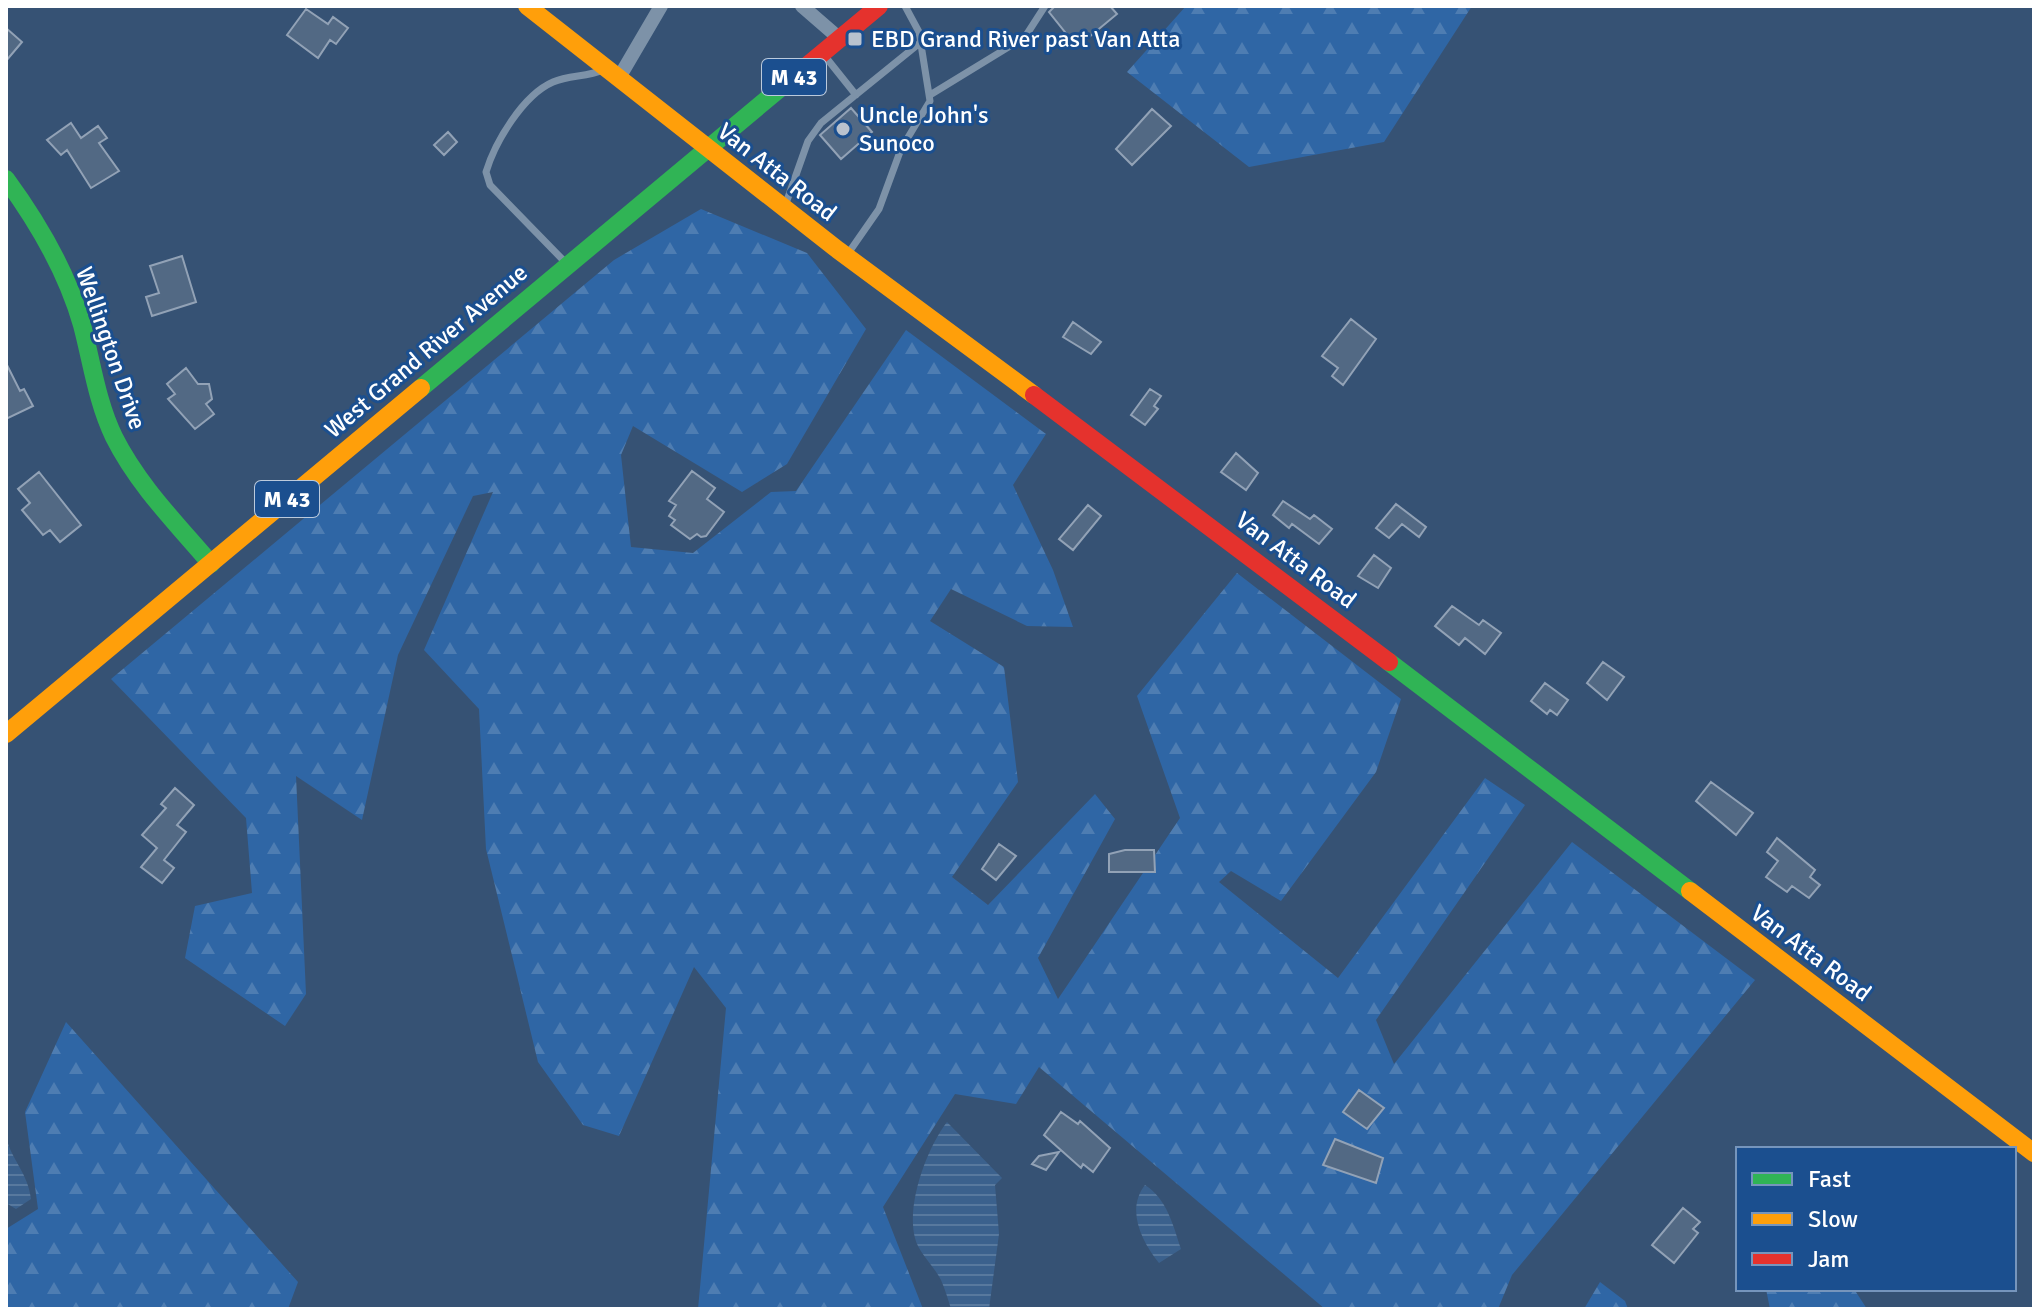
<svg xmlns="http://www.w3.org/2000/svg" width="2040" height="1315" font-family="Signika,sans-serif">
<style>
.forest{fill:url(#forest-firs)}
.water{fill:url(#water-rules)}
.building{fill:#526984;stroke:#92a2b6;stroke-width:2}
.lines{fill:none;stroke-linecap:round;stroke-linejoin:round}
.lane{stroke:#7d92a8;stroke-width:7}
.street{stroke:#7d92a8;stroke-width:14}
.fast{stroke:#30b455;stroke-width:18}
.slow{stroke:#ff9f0a;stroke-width:18}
.jam{stroke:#e5322d;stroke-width:18}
.poi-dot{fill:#b9c2ce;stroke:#1b4f8f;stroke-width:3}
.labels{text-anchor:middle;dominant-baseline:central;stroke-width:6;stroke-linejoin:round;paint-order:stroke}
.shield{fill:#1b4f8f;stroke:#bbcadd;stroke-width:2}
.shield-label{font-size:22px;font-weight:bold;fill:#fff}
.poi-label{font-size:24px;fill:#fff;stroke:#1b4f8f;text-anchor:start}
.street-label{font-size:24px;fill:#fff;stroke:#1b4f8f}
</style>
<defs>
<pattern id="forest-firs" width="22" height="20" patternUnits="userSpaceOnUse" patternTransform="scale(2)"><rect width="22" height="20" fill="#2f66a5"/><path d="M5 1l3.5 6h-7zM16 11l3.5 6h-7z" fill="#4e7db2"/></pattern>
<pattern id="water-rules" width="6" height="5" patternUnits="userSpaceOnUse" patternTransform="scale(2)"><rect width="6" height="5" fill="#3b618d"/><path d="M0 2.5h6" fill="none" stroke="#58799e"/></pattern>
</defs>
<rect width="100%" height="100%" fill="#365274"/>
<path class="forest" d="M1186,6H1472L1384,142L1249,167L1127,72Z
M701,209L807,253L866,329L787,464L742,492L633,426L621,455L631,547L693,553L771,492L796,491L906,330L1046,434L1013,485L1053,570L1073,627L1027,626L951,589L930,621L1004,667L1018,782L952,877L988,905L1095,794L1115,819L1038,958L1058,999L1180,818L1137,696L1237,573L1401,699L1376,772L1281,901L1231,871L1219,882L1338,978L1485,778L1525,805L1376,1020L1394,1064L1572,842L1755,980L1512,1275L1498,1309H1325L1039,1067L1016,1104L955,1094L883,1207L923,1309H698L726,1008L694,967L619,1136L583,1125L538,1062L486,849L479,709L424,650L493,492L473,496L398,655L362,820L296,776L306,994L285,1026L185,958L195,906L252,893L246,818L111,679L614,260Z
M66,1022L298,1282L288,1309H6V1229L38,1209L25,1112Z
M1600,1282L1625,1301L1628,1309H1584Z
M1766,1289H1854L1867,1309H1770Z"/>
<path class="water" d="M947,1122L1002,1178L995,1185L999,1234L989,1309H951C948,1299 945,1289 941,1280C934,1266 918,1252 915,1238C906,1204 927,1148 947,1122Z
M6,1137C12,1161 28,1173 31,1199L16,1209L6,1203Z
M1145,1185C1167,1199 1173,1225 1181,1249L1159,1263C1141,1241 1126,1209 1145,1185Z"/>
<path class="building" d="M1055,6H1110L1117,14L1077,47L1049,12Z
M306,9L328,24L333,17L348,28L336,44L330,40L318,58L287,35Z
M6,28L22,42L6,61Z
M851,108L872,132L841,159L820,135Z
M1152,109L1171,126L1132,165L1116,149Z
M71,123L81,138L98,126L107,138L99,143L119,171L91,188L67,150L61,155L47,140Z
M448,132L457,142L444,155L434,145Z
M182,256L196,302L152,316L146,297L159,293L150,266Z
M1351,319L1376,339L1343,385L1332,376L1338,368L1322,356Z
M1073,322L1101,342L1091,354L1063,337Z
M6,363L20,391L24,389L33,406L6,419Z
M186,368L198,384H209L212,399L206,404L214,414L195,429L168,399L175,394L167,384Z
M1150,389L1161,396L1154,406L1158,409L1145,425L1131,415Z
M1236,453L1258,473L1246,490L1221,472Z
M692,471L715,488L707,499L724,512L706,536L701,537L697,534L690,539L671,525L675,520L669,516L676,505L669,501Z
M39,472L81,525L60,542L50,530L43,535L22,510L30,503L18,489Z
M1283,501L1310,519L1314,515L1332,529L1319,544L1292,524L1289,528L1273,515Z
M1396,504L1426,527L1419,537L1402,524L1389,538L1376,528Z
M1088,505L1101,516L1073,550L1059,539Z
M1374,555L1391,568L1378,588L1358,576Z
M1452,606L1479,625L1483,620L1501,633L1485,654L1465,638L1459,645L1435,626Z
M1603,662L1624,677L1607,700L1587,683Z
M1545,683L1568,700L1557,715L1550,710L1547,714L1531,701Z
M1711,782L1753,813L1736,835L1696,801Z
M175,788L194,805L177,825L186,832L164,860L174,868L162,883L141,867L157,848L142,835L166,808L161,804Z
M1777,838L1815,870L1810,877L1820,885L1809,898L1792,886L1787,892L1766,877L1778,861L1767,852Z
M999,844L1016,856L996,880L982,869Z
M1125,850H1154L1155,872H1109V854Z
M1359,1090L1384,1108L1367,1129L1343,1112Z
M1061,1112L1078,1124L1080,1121L1110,1148L1093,1172L1083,1164L1081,1168L1044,1135Z
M1335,1139L1383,1158L1376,1183L1323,1165Z
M1059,1152L1046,1170L1032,1164L1039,1156Z
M1683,1208L1700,1222L1693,1229L1698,1233L1674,1263L1652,1245Z"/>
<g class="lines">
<path class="lane" d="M824,55L856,95
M930,95L1025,37L1045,6
M785,206L808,141L821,123L921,42
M847,255L879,209L901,149L930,101L919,32L905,6
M565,262L490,185L486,172C495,142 523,95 553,82C569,75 587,77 603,70"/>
<path class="street" d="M802,6L840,39
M620,76L661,6"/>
<path class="fast" d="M6,179C39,224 67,272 82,325C92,363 97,402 114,437C138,485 177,524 211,564
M421,388L790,80
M1389,662L1690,891"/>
<path class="slow" d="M527,6L838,250L1034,395
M6,734L421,388
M1690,891L2034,1153"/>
<path class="jam" d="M790,80L879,6
M1034,395L1389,662"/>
</g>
<g class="poi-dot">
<rect x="847" y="31" width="16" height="16" rx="4"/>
<circle cx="843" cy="129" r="8"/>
</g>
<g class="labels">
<g class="shield">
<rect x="762" y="59" width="64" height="36" rx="6"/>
<rect x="255" y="481" width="64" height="36" rx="6"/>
</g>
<g class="shield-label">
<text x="794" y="77">M 43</text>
<text x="287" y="499">M 43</text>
</g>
<g class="poi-label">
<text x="871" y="39">EBD Grand River past Van Atta</text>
<text x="859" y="115">Uncle John's<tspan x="859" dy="28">Sunoco</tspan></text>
</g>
<g class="street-label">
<text transform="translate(777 172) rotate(38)">Van Atta Road</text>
<text transform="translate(111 348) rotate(71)">Wellington Drive</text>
<text transform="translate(426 351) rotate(-40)">West Grand River Avenue</text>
<text transform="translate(1296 560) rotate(37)">Van Atta Road</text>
<text transform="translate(1811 953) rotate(37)">Van Atta Road</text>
</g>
</g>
<rect width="2040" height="1315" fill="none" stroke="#ffffff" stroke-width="16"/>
<rect x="1736" y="1147" width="280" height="144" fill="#1b4f8f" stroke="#7695bc" stroke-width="2"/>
<rect x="1752" y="1173" width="40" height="12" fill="#30b455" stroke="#7695bc" stroke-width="2"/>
<text x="1808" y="1187" font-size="24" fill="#ffffff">Fast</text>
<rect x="1752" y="1213" width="40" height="12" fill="#ff9f0a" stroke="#7695bc" stroke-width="2"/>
<text x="1808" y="1227" font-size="24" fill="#ffffff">Slow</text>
<rect x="1752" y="1253" width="40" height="12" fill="#e5322d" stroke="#7695bc" stroke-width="2"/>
<text x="1808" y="1267" font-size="24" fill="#ffffff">Jam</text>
</svg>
